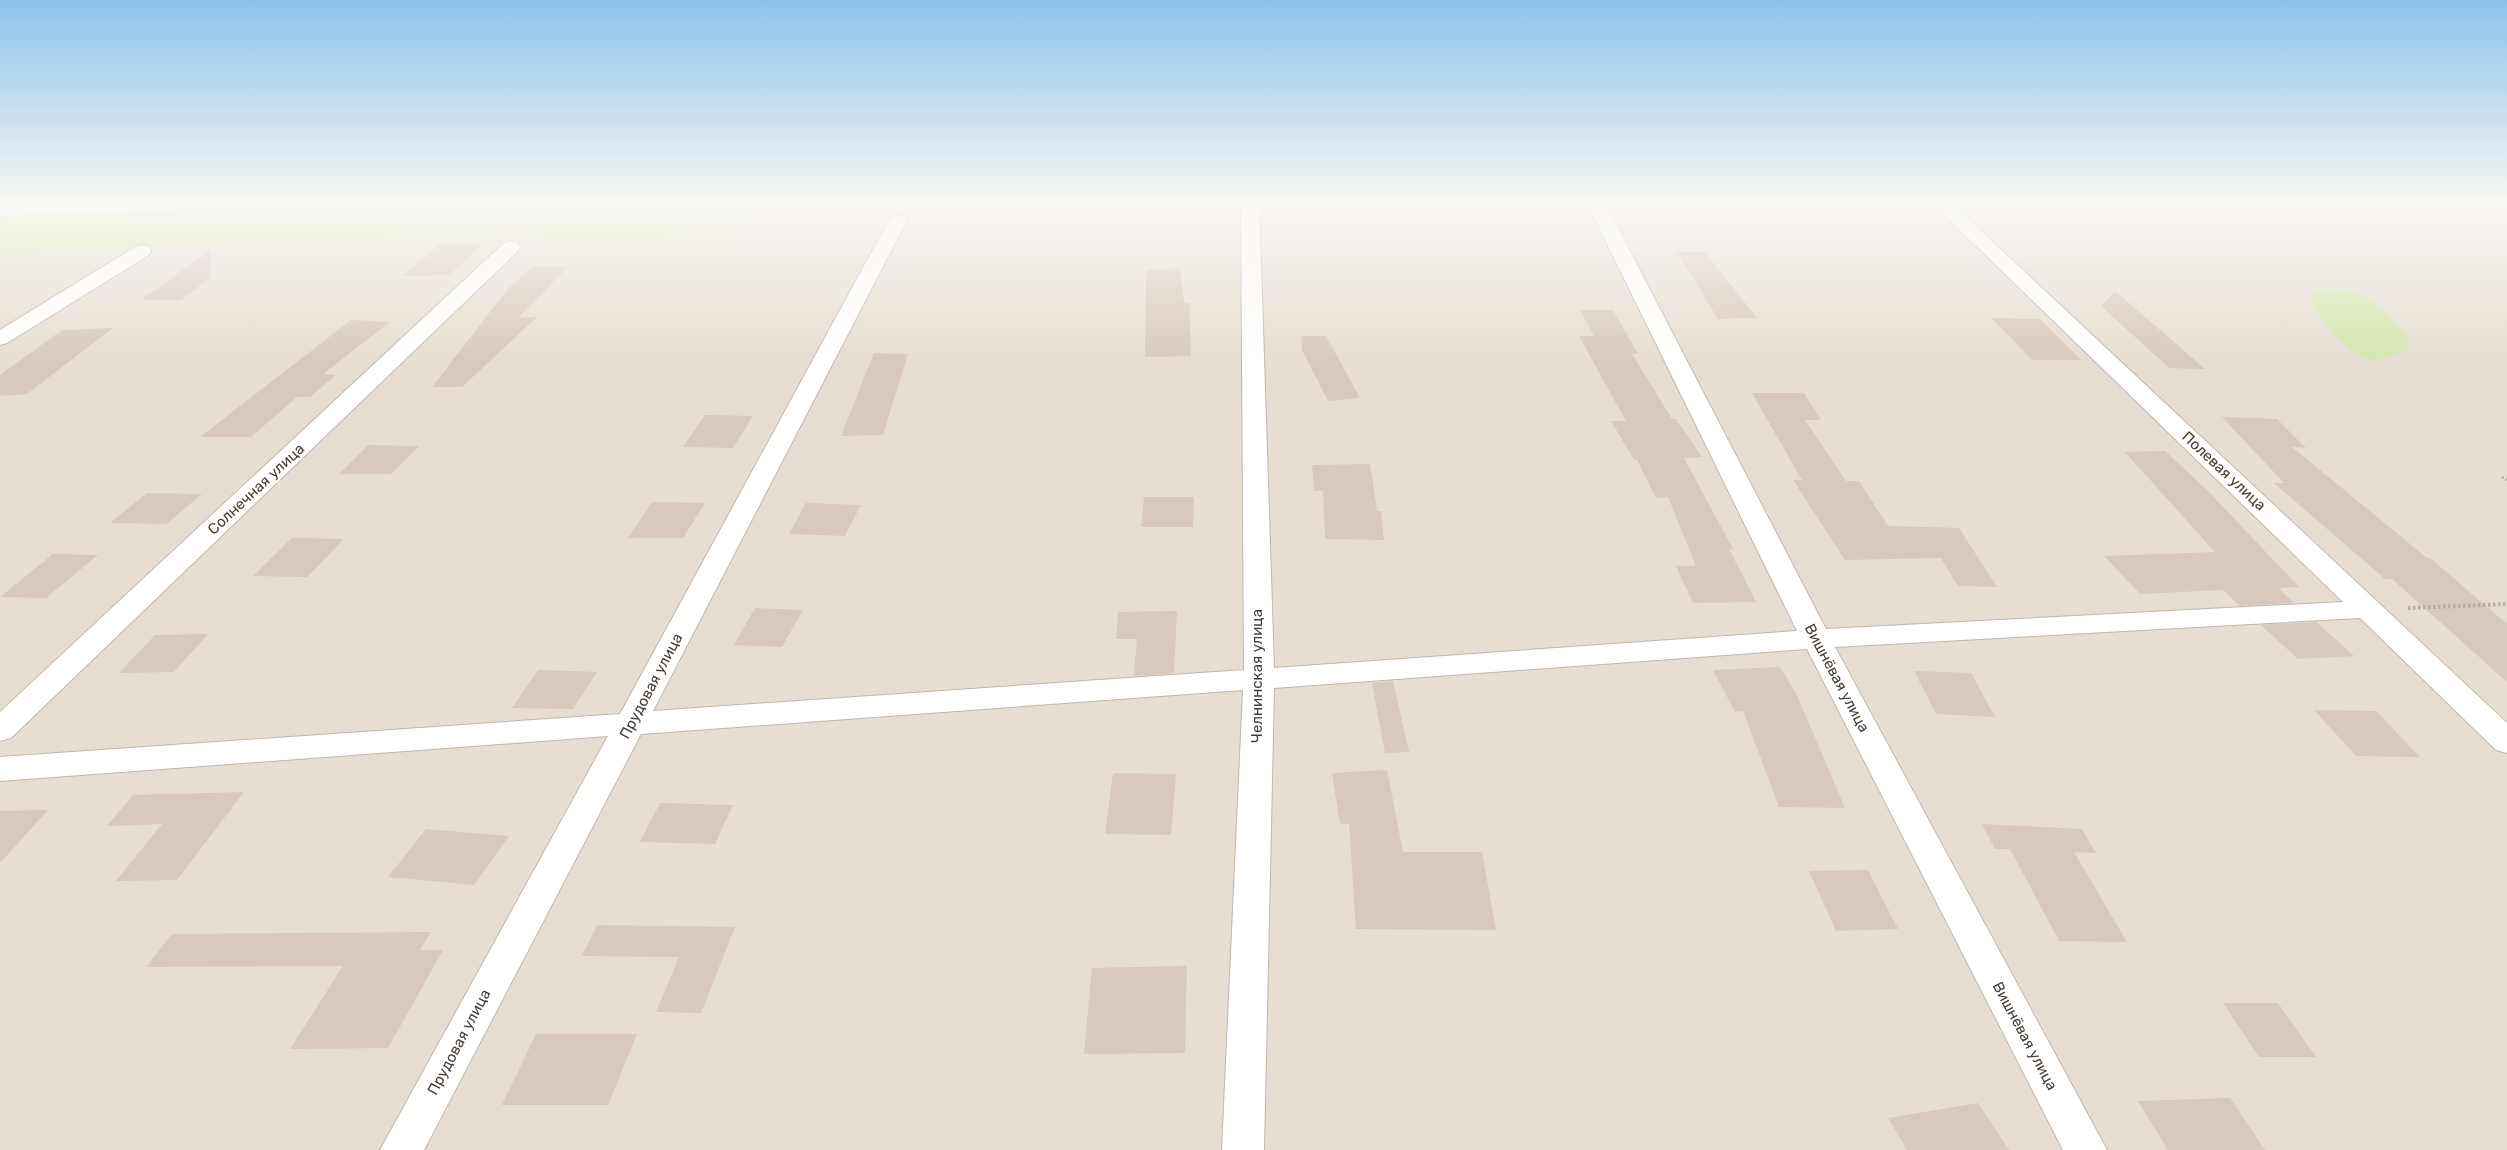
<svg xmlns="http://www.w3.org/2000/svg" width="2507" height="1150" font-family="Rubik,sans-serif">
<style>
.residential{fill:#e6ded3}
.green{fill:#d5e6ae}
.building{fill:#d7c9be}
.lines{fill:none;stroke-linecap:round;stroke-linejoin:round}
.street-casing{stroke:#c1b6ab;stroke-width:2}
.path-far1{stroke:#bfac9a;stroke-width:2.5;stroke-dasharray:2 2;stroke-linecap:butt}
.path{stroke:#bfac9a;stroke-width:4;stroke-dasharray:2.5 2.5;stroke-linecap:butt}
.street{fill:#fff;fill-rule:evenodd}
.labels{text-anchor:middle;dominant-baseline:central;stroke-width:4.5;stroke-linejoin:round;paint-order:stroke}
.street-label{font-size:15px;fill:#453c35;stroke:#fff}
</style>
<rect width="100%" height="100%" fill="#f2ede5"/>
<path class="residential" d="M696,201H2507V1150H0V231Z"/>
<path class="green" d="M358,201H1014V208L941,217L849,210L810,212L779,215L640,241L551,238L527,231L0,252V216L324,208Z
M2317,290C2353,285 2372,296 2395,322C2403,331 2409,337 2408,349C2396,354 2379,362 2366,358C2350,353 2323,324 2315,310C2312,306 2312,300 2311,295Z"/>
<path class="building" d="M439,244H483L449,275L403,276Z
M210,250V278L181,300H141Z
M1677,252H1705L1757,318L1718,319Z
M532,267H568L518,318L537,317L462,387H432L507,290Z
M1180,268L1184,303H1189L1191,356L1145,357L1146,270Z
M2115,291L2205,369L2169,368L2101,306Z
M1580,310H1613L1638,354H1632L1672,419H1676L1702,457L1684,458L1733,549H1729L1756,602L1693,603L1676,566H1696L1668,497L1656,498L1637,460H1634L1611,421H1626L1579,336H1594Z
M1992,318L2040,319L2081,360H2032Z
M351,320L390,322L323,374L336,375L310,397H297L251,437H200Z
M113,328L27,394L0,396V375L62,330Z
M1301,336H1326L1360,398L1328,401L1302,350Z
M874,353L908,354L883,435L841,436Z
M1752,393H1804L1821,420H1805L1846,481H1859L1888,526L1959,528L1997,587L1958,586L1941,558L1845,560L1793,480H1802Z
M705,415L753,416L733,448L683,447Z
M2222,417L2277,419L2306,448L2292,447L2427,558H2430L2507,624V682L2392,579H2385L2274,483H2284Z
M368,445L419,446L391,474H339Z
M2165,451L2208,491L2299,587L2278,588L2294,603L2240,606L2223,590L2140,594L2104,556L2215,552L2125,452Z
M1370,464L1377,511H1381L1384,540L1325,539L1323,491H1314L1312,465Z
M147,493L202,494L166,524L110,523Z
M1144,497H1194L1193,527H1141Z
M652,502L705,503L683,538H628Z
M806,503L861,505L845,536L789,534Z
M292,538L344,539L307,577L253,576Z
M53,554L98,555L46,598L0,597Z
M755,608L803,610L782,647L734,645Z
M1177,611L1174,673L1134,676L1137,639H1116L1118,612Z
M2316,622L2354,656L2298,659L2261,625Z
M208,634L174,672L119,673L155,635Z
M1780,667L1796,693L1845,808L1779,807L1743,711L1735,712L1713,670Z
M538,670L597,672L573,709L512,708Z
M1914,671L1971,673L1995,717L1936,714Z
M1393,681L1409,752L1385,753L1372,683Z
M2314,710L2376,711L2420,757L2356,756Z
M1387,770L1403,852H1482L1496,930L1356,929L1349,824H1340L1332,773Z
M1113,773L1176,774L1171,835L1105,834Z
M244,792L177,880L116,881L162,824L107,826L133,795Z
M660,803L733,805L715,844L640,842Z
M48,810L0,863V811Z
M1982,824L2082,829L2096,853L2074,852L2127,942L2059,941L2010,849H1995Z
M426,829L509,836L474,885L388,877Z
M1868,870L1898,929L1836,931L1809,871Z
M597,925L735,927L701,1013L656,1012L679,957L582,956Z
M431,932L420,950H443L388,1048L290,1049L343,966L146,967L172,934Z
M1187,966L1185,1053L1084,1054L1092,968Z
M2223,1003H2278L2316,1057H2259Z
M536,1034H637L608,1105H502Z
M2230,1098L2265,1150H2168L2138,1101Z
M1978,1103L2009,1150H1907L1888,1118Z"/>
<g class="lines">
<defs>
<path id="street" d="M134,201H309L306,205L300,206L0,216V206Z
M1241,201H1259L1274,668L1797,631L1586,201H1604L1826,629L2343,602L1930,201H1949L2507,723V753L2496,750L2360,618L1835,647L2107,1150H2063L1807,649L1274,688L1264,1150H1222L1243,690L641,734L424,1150H380L608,736L0,781V757L620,714L889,220L892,216H904L907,220L653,711L1244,670Z
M511,241L518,243L520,247L518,251L11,738L0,741V712L504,243Z
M142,245L149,247L151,251L149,255L7,343L0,345V330L135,247Z"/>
</defs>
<use href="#street" class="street-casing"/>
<path class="path-far1" d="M2502,477L2507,480"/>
<path class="path" d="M2408,608L2507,604"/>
<use href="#street" class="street"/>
</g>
<linearGradient id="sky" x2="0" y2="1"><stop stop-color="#8cc3eb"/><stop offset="0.56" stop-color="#f9f7f3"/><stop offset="1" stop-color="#f9f7f3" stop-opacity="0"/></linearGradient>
<rect width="2507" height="362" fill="url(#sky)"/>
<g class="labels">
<g class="street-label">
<text transform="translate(2224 471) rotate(43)">Полевая улица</text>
<text transform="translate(256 489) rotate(-43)">Солнечная улица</text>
<text transform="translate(1257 676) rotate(-90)">Челнинская улица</text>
<text transform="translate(1837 678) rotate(62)">Вишнёвая улица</text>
<text transform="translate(651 686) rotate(-62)">Прудовая улица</text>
<text transform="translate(2025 1036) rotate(62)">Вишнёвая улица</text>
<text transform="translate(459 1042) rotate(-62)">Прудовая улица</text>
</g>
</g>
</svg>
